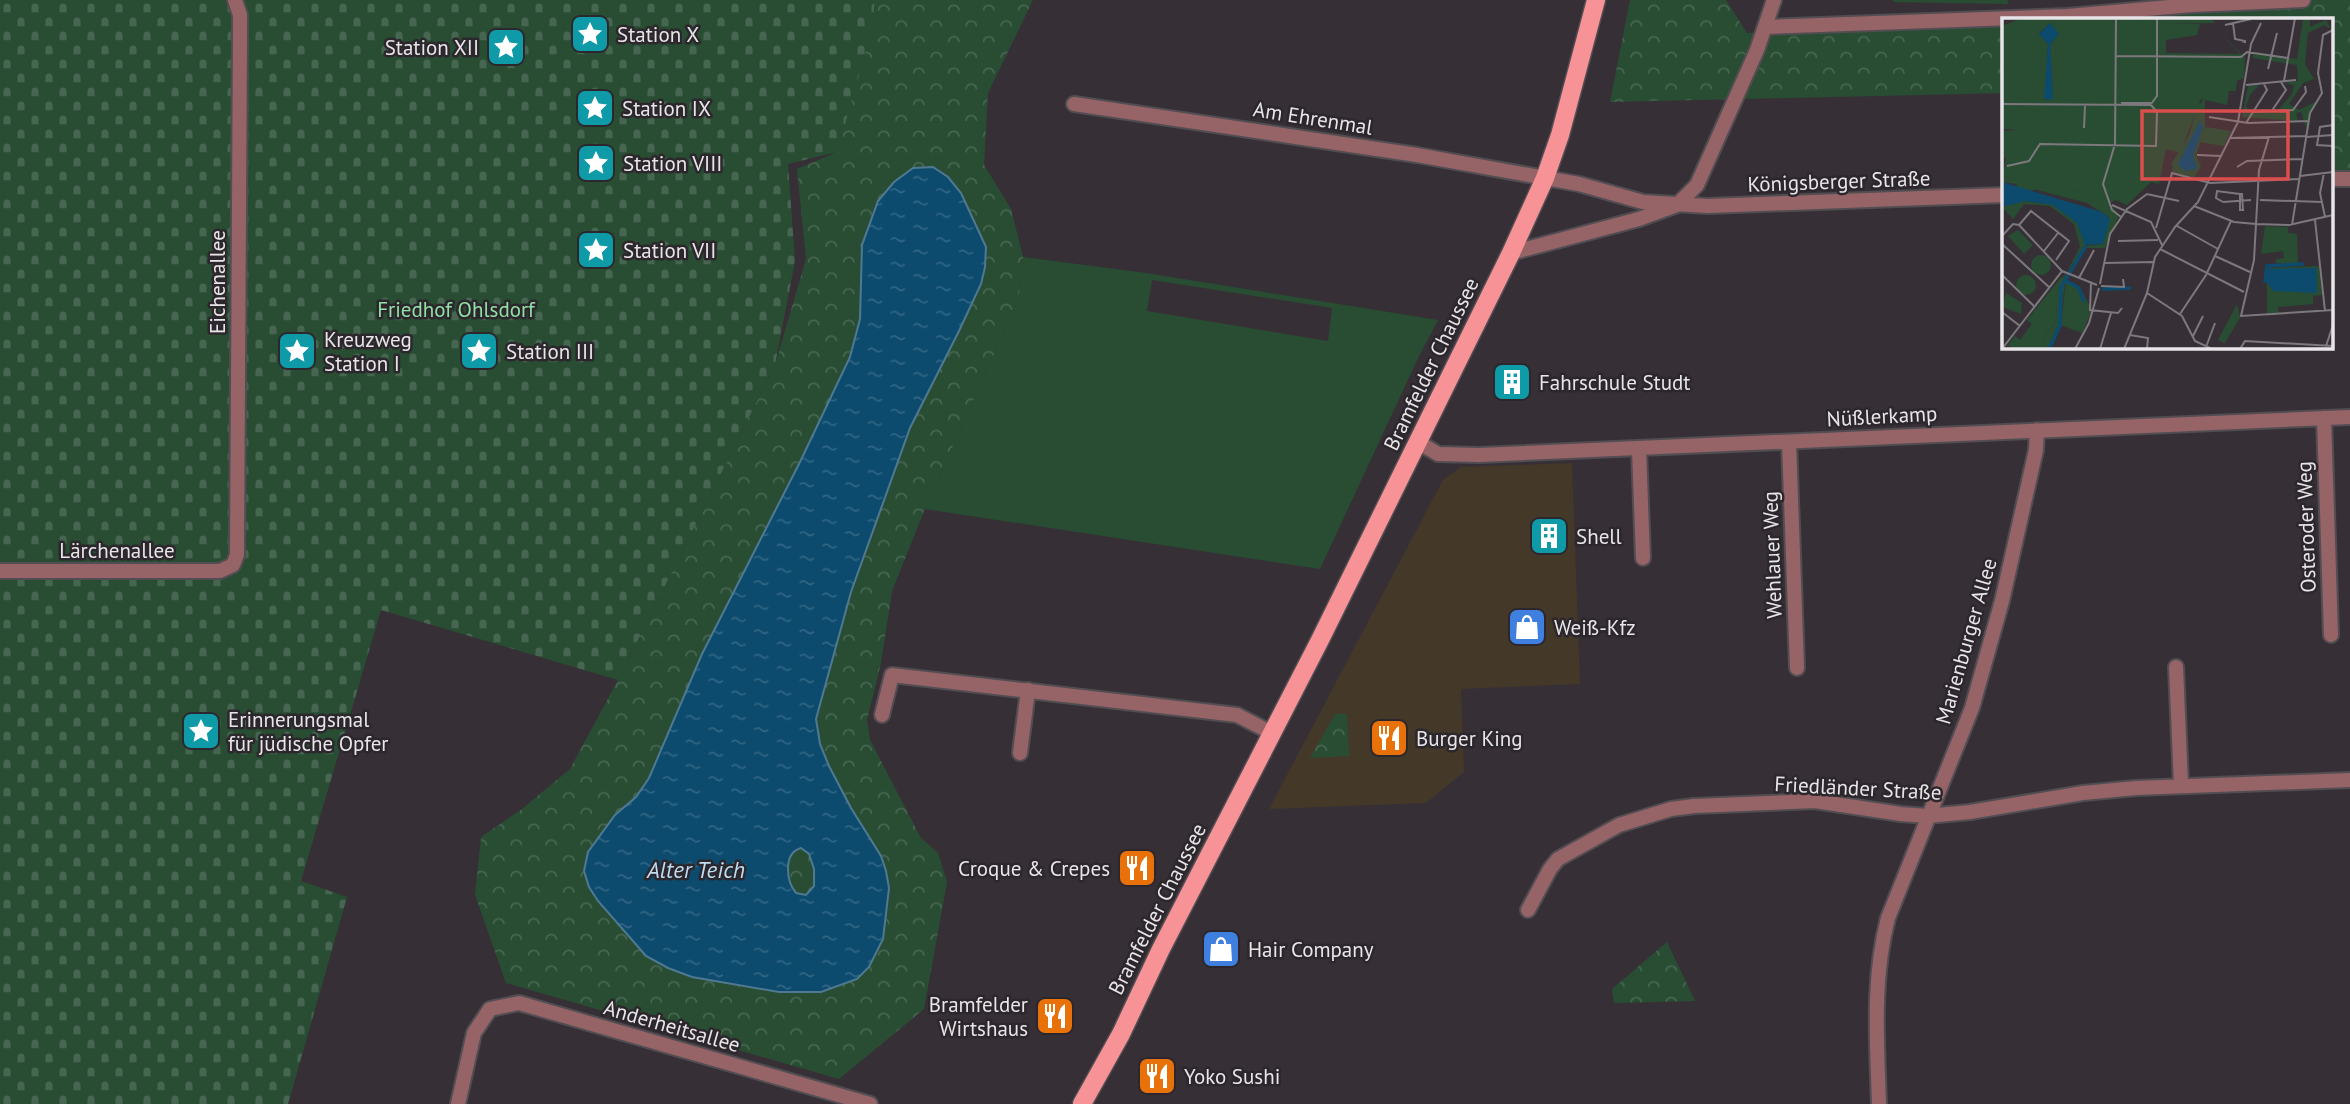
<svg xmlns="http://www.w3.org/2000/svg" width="2350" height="1104" font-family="'PT Sans',sans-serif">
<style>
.commercial{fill:#443829}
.grass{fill:#284d33;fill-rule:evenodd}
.forest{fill:url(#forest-crowns)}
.cemetery{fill:url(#cemetery-stones)}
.water{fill:url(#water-ripples);stroke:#4f7993;stroke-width:2;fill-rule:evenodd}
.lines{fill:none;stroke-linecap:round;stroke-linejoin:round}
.minor-casing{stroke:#524d52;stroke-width:18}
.primary-casing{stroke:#524d52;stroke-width:21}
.minor{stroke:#966466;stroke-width:14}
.primary{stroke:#f79297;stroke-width:18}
.labels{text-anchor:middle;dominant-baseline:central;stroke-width:5;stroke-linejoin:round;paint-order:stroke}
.poi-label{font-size:21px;fill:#e8e5e8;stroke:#2c272c;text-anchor:start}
.street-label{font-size:21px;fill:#e8e5e8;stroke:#2c272c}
.park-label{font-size:21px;fill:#90e0a5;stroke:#2c272c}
.water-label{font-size:23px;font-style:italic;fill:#bedcf3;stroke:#2c272c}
.inset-river{fill:none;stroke:#0d4b6e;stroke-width:3.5}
.inset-road{fill:none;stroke:#7d787d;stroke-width:2}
.view{fill:#da4e4e;fill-opacity:0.15;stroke:#da4e4e;stroke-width:3.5}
.inset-edge{fill:none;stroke:#e8e5e8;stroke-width:3.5}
</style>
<defs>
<pattern id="forest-crowns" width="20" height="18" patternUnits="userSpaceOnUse" patternTransform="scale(1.75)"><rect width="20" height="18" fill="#284d33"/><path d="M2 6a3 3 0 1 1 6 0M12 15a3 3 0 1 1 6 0" fill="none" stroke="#476651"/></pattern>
<pattern id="cemetery-stones" width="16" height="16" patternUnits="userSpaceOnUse" patternTransform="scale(1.75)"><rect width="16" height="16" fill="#284d33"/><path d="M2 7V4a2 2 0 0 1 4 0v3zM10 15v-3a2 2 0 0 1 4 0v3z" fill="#476651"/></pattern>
<pattern id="water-ripples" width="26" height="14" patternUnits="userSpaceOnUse" patternTransform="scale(1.75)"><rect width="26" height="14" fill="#0d4b6e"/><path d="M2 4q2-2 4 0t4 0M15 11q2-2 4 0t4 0" fill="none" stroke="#306583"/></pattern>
</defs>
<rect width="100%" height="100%" fill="#363036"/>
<path class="commercial" d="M1572,463L1580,684L1461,689L1464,772L1426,803L1269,809L1443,480L1461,467Z"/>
<path class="grass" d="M1023,257L1146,273L1438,320L1419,356L1320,569L925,509L1019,298ZM1152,280L1332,308L1328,341L1147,311Z"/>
<path class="forest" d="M869,0H1033L988,93L984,165L1011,209L1023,257L1019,298L925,509L892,591L881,663L867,720L870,740L921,838L938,853L947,882L924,1009L839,1079L506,983L475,895L481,837L522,809L570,769L618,680L775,365L806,259L797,169L837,152Z
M1630,0H1726L1747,33L2003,26V93L1610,102Z
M1893,0H2007L2009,4L1893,2Z
M2177,0H2350V172L2331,173V19H2139Z
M1335,714H1347L1349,756L1310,758Z
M1667,942L1695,1001L1614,1003L1612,989Z"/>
<path class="cemetery" d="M0,0H875L871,33L837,152L788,164L795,261L775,365L618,680L381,610L301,881L347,897L288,1104H0Z"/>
<path class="water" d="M933,167L948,177L961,193L986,247L985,267L981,284L959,331L910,428L851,592L816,719L820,744L829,766L851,808L881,856L886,871L889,888L883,939L869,967L857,979L821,992H779L692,977L668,968L646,956L598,901L589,887L584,871L588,852L615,815L636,797L649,778L702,654L800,462L850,357L860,319L862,245L878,201L894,182L913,168ZM801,848L809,854L814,869V886L806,895L796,893C786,881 783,853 801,848Z"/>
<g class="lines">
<defs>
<path id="minor" d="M1766,27L2068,16L2192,5L2303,0
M1074,104L1417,155L1579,184L1643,202L1707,206L2004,195
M2331,179H2350
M1511,253L1639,219L1677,205L1697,185L1757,50L1774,0
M2324,418L2331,635
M1418,442L1438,454L1479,455L2350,417
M1789,442L1797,668
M1639,449L1643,558
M0,571H220L233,565L237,555L240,35V15L235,0
M2176,667L2181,785
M882,715L892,675L1237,715L1272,733
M1020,753L1028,690
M1528,910L1550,869L1558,859L1619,825L1671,809L1694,806L1815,801L1901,814L1927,816L1970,812L2083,793L2136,788L2350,780
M458,1104L474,1033L490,1009L519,1003L870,1104
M1879,1104C1877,1041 1872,979 1888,918L1972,708L2002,601L2036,450L2037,430"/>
<path id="primary" d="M1082,1104L1121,1034L1161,949L1320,640L1511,253L1545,178L1560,135L1596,0"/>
</defs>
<use href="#minor" class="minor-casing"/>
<use href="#primary" class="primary-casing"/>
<use href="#minor" class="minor"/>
<use href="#primary" class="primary"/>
</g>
<defs>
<symbol id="sight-square" viewBox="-11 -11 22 22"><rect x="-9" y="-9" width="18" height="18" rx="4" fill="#0f9aa8" stroke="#2c272c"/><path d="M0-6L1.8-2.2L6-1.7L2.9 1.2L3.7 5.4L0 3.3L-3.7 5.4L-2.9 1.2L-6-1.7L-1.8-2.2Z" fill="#fff"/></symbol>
<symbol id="building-square" viewBox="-11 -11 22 22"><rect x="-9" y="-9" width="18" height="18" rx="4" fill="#0f9aa8" stroke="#2c272c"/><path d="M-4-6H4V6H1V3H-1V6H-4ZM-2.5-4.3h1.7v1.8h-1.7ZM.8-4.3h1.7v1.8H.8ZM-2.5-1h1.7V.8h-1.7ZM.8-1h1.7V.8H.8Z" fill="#fff"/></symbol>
<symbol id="shop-square" viewBox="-11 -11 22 22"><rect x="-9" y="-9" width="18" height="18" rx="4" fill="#3f7fe0" stroke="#2c272c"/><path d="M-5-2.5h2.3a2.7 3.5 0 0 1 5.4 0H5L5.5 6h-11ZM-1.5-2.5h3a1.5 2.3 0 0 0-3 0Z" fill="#fff"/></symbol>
<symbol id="restaurant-square" viewBox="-11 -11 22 22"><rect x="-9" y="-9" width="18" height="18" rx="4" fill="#e8710a" stroke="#2c272c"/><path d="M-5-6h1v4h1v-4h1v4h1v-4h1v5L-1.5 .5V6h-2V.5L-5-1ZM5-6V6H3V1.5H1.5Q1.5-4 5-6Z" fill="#fff"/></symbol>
</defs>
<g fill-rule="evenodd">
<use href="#sight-square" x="568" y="12" width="44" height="44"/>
<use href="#sight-square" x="484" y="25" width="44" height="44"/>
<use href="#sight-square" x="573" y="86" width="44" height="44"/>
<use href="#sight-square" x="574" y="141" width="44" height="44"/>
<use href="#sight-square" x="574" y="228" width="44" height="44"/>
<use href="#sight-square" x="275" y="329" width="44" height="44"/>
<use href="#sight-square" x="457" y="329" width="44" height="44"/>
<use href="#building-square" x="1490" y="360" width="44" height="44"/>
<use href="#building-square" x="1527" y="514" width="44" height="44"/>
<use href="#shop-square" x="1505" y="605" width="44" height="44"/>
<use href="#sight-square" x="179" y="709" width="44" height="44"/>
<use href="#restaurant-square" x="1367" y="716" width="44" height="44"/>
<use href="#restaurant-square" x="1115" y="846" width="44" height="44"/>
<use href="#shop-square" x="1199" y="927" width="44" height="44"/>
<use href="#restaurant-square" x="1033" y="994" width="44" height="44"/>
<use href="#restaurant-square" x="1135" y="1054" width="44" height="44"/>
</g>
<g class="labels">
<g class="poi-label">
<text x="617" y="34">Station X</text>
<text x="479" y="47" text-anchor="end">Station XII</text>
<text x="622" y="108">Station IX</text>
<text x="623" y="163">Station VIII</text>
<text x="623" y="250">Station VII</text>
<text x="324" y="339">Kreuzweg<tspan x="324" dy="24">Station I</tspan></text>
<text x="506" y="351">Station III</text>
<text x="1539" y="382">Fahrschule Studt</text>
<text x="1576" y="536">Shell</text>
<text x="1554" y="627">Weiß-Kfz</text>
<text x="228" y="719">Erinnerungsmal<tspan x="228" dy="24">für jüdische Opfer</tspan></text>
<text x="1416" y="738">Burger King</text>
<text x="1110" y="868" text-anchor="end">Croque &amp; Crepes</text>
<text x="1248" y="949">Hair Company</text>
<text x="1028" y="1004" text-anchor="end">Bramfelder<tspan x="1028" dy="24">Wirtshaus</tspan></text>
<text x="1184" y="1076">Yoko Sushi</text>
</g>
<g class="street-label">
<text transform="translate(1313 118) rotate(9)">Am Ehrenmal</text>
<text transform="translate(1839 181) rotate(-2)">Königsberger Straße</text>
<text transform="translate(217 282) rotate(-90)">Eichenallee</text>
<text transform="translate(1431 364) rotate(-64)">Bramfelder Chaussee</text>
<text transform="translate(1882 416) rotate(-3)">Nüßlerkamp</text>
<text transform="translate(2306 527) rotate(-92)">Osteroder Weg</text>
<text x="117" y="550">Lärchenallee</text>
<text transform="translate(1772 555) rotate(-92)">Wehlauer Weg</text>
<text transform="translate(1966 641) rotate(-74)">Marienburger Allee</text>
<text transform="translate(1858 788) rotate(3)">Friedländer Straße</text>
<text transform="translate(1157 909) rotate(-63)">Bramfelder Chaussee</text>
<text transform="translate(672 1026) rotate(16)">Anderheitsallee</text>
</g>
<g class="park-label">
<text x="456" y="309">Friedhof Ohlsdorf</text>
</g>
<g class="water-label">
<text x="696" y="869">Alter Teich</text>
</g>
</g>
<g transform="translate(2002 18)">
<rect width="331" height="331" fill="#363036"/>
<path d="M204,109L229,113L222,128L197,124ZM317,248L320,277L311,278V286L276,289L277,296L265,297V250Z" fill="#284d33"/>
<path d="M301,0H308V9L324,2L329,11L322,7L306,15L303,46L312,61L301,65L287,86L297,92L313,84L304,110L299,94L294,95L296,103L240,99L246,68L257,67L248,77L244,88L249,95L276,92L290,76L292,67L281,65L296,63L295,47L251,40V35L295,41ZM203,80V111L194,137L199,148L192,160L171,154L170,145L188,115L195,89ZM0,158L69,171L108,185L117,197L103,230H83L65,254L78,229L72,206L48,188L22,186L11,201L0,189L23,183L53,187L75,205L84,228L101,226L107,199L85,185L35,172H18L14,166L0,164ZM16,212L31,227L22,236L6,218ZM29 247a10 10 0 1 1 20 0a10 10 0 1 1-20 0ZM64,256L57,312L49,331H40L41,321L54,303L56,263ZM14 267a10 10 0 1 1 20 0a10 10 0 1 1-20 0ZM4,275L20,285L19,296L0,289ZM235,286L238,300L219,331L222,325L216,322Z" fill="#284d33"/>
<path d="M20,0H166V6H210L243,40L242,60L235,63L234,73H227L225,87L199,81L178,135L164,131L157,166L149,164L125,187L113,182L105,187L75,173L0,158L4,140H0V113L16,112L0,111V8ZM48,5L57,16L48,26L51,80L44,82L46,26L37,15ZM198,6H210L238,36L164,35V22L195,17ZM263,208L286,209V215L295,216L296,246L274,245V241L282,240L281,233L259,236Z" fill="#284d33" fill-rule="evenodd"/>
<path d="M166,0H209L213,5L166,6ZM56,263L54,303L41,321L40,331H11L6,327L13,318L18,322L30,306L25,302ZM64,263L78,270L90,292L80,315L59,307Z" fill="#284d33"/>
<path d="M48,5L57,16L48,26L51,80L47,82L42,80L46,26L37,16ZM198,103L201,109L191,137L195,151L183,153L176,146ZM0,164L100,194L108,201L101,226L83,227L75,205L51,187L23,183L0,189ZM314,250L315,275L271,273L264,262L265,251Z" fill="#0d4b6e"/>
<path class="inset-river" d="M64,263L77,270L82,284M263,265L265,248L302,246M100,271L129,270M47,331L58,307L59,269L84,228"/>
<path class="inset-road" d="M114,0L113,126L101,166L110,192L119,199M231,5L233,21L243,23V24L239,23M223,7L249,1M114,38L239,39L245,34L286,40M266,51L275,15M282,63L293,0M244,67L294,62M119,85H149M0,86L149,87M149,86L155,78V0M250,94L291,92L304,74L303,68M269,94L284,72L279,64M207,99L246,105L306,103M244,105L265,72L262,66M331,107L318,109L315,127L331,128M82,110L83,88M267,119L257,152L252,242L239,298L331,292M304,119L331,117M228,120L304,118M195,137L219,138M5,148L27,143L38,126L154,128L155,94L149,87M235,149L245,143L300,141M322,155L318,175L323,199M298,158L331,154M238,176H240L241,192H238ZM258,182L320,184M221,184L214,180L215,173L238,176M221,184L249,182M110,187L149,204L160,227M192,188L232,204L254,206L287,207L331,197M313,202L323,293M17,207L29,193L67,223L54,242M290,207L308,95L320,75L316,55L321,17L331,12M175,208L216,231M154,210L170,155L208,165L297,161M172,210L196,184L236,104L249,26L259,5M0,218L11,206L17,207L60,253L0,331M116,223L156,222M0,226L48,270M158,231L242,274M42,233L56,215M213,238L248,254M103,245L151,244M60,253L95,267M0,257L33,289M77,260L92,232M89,265L88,292L116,295L120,290M98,266L108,216L125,191L145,176L177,183M99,268L122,269L121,261M145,275L180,298L193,323L210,331M0,294L18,308M178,296L204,257L229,203M128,317L146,320L145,331M191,318L201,298M324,328L331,307M204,329L213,305M73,331L87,305L97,270M98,331L109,295M122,331L145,275L153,239L173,209M238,331L243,323L331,328"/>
<path class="view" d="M140,93H286V161H140Z"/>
<rect width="331" height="331" class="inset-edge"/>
</g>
</svg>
